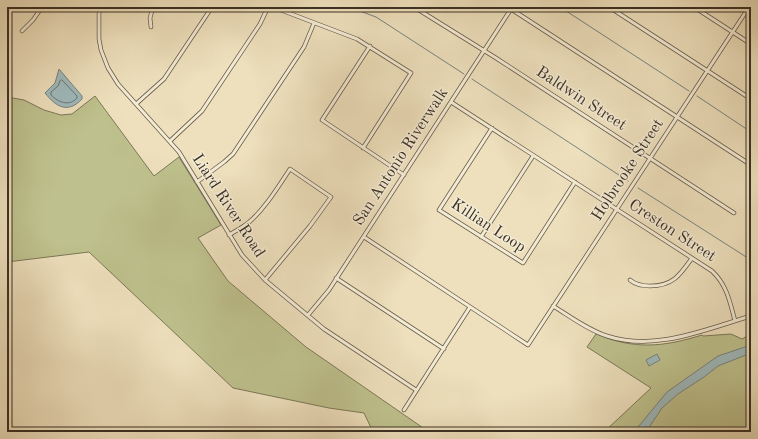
<svg xmlns="http://www.w3.org/2000/svg" width="758" height="439" font-family="'Old Standard TT',serif">
<style>
.green{fill:#bec18d;stroke:#7c7859}
.water{fill:#9fbabd;stroke:#778380}
.lines{fill:none;stroke-linecap:round;stroke-linejoin:round}
.shore{stroke:#6c7571;stroke-width:1}
.stream{stroke:#778380;stroke-width:1}
.minor-casing{stroke:#675c4b;stroke-width:4.5}
.minor{stroke:#f4ebd4;stroke-width:3}
.labels{text-anchor:middle;dominant-baseline:central;stroke-width:3;stroke-linejoin:round;paint-order:stroke}
.street-label{font-size:16px;fill:#3a3025;stroke:#f4ebd4}
</style>
<rect width="100%" height="100%" fill="#eee0bd"/>
<filter id="stains"><feTurbulence type="fractalNoise" baseFrequency=".005" numOctaves="4"/><feColorMatrix values="0 0 0 0 .2 0 0 0 0 .09 0 0 0 0 .02 0 0 0 .5 -.17"/></filter>
<radialGradient id="worn" r=".72"><stop offset=".6" stop-color="#630" stop-opacity="0"/><stop offset="1" stop-color="#630" stop-opacity=".3"/></radialGradient>
<path class="green" d="M95,96L154,176L179,157L221,225L198,238L228,281L306,347L429,432H373L364,413L329,408L233,388L89,252L7,262V97L24,100L44,110L61,115L72,114Z
M596,334C635,350 663,347 702,335L703,336L731,334L742,339L751,334V432H604L651,388L587,347Z"/>
<path class="water" d="M59,69L82,96V99C68,114 56,107 45,93L55,83Z
M751,345V353L718,366L704,377L678,394L662,408L646,432H634L667,392L718,356Z
M657,354L660,360L649,366L646,360Z"/>
<g class="lines">
<path class="shore" d="M62,80L77,96V98C69,107 58,102 51,95V92L58,86L60,81Z"/>
<path class="stream" d="M349,7L376,17L464,74
M560,7L689,91
M472,79L628,181
M697,96L751,132
M638,188L751,260"/>
<defs>
<path id="minor" d="M100,7L99,14V39L101,50L108,68L118,84L179,152L242,255L265,280L324,329L416,390
M273,7L357,39L411,73L363,148
M414,7L496,58L734,213
M609,7L751,99
M694,7L751,44
M151,27L150,18L153,7
M22,31L33,20L42,7
M370,46L322,120L404,175
M451,102L712,271C727,285 730,302 735,321
M136,104L164,79L212,7
M492,128L439,210L523,263L575,182
M170,141L202,111L260,24L268,7
M197,182L224,162L233,154L304,47L314,23
M229,235C235,231 242,228 248,223C265,209 278,187 290,169L331,197L310,226L265,280
M364,237L528,345L749,7
M481,237L533,156
M336,278L444,349
M630,280C636,285 642,286 650,286C673,286 680,275 692,258
M553,306C571,317 588,330 607,336C655,352 706,329 751,316
M308,315L329,290L511,9L751,165
M404,410L470,307"/>
</defs>
<use href="#minor" class="minor-casing"/>
<use href="#minor" class="minor"/>
</g>
<g class="labels">
<g class="street-label">
<text transform="translate(581 99) rotate(33)">Baldwin Street</text>
<text transform="translate(401 157) rotate(-57)">San Antonio Riverwalk</text>
<text transform="translate(628 170) rotate(-57)">Holbrooke Street</text>
<text transform="translate(228 206) rotate(57)">Liard River Road</text>
<text transform="translate(488 226) rotate(33)">Killian Loop</text>
<text transform="translate(672 231) rotate(33)">Creston Street</text>
</g>
</g>
<rect width="758" height="439" fill="none" stroke="#eee0bd" stroke-width="24"/>
<rect x="8" y="8" width="742" height="423" fill="none" stroke="#3a3025" stroke-width="2"/>
<rect x="12" y="12" width="734" height="415" fill="none" stroke="#3a3025"/>
<rect width="100%" height="100%" filter="url(#stains)"/>
<rect width="100%" height="100%" fill="url(#worn)"/>
</svg>
